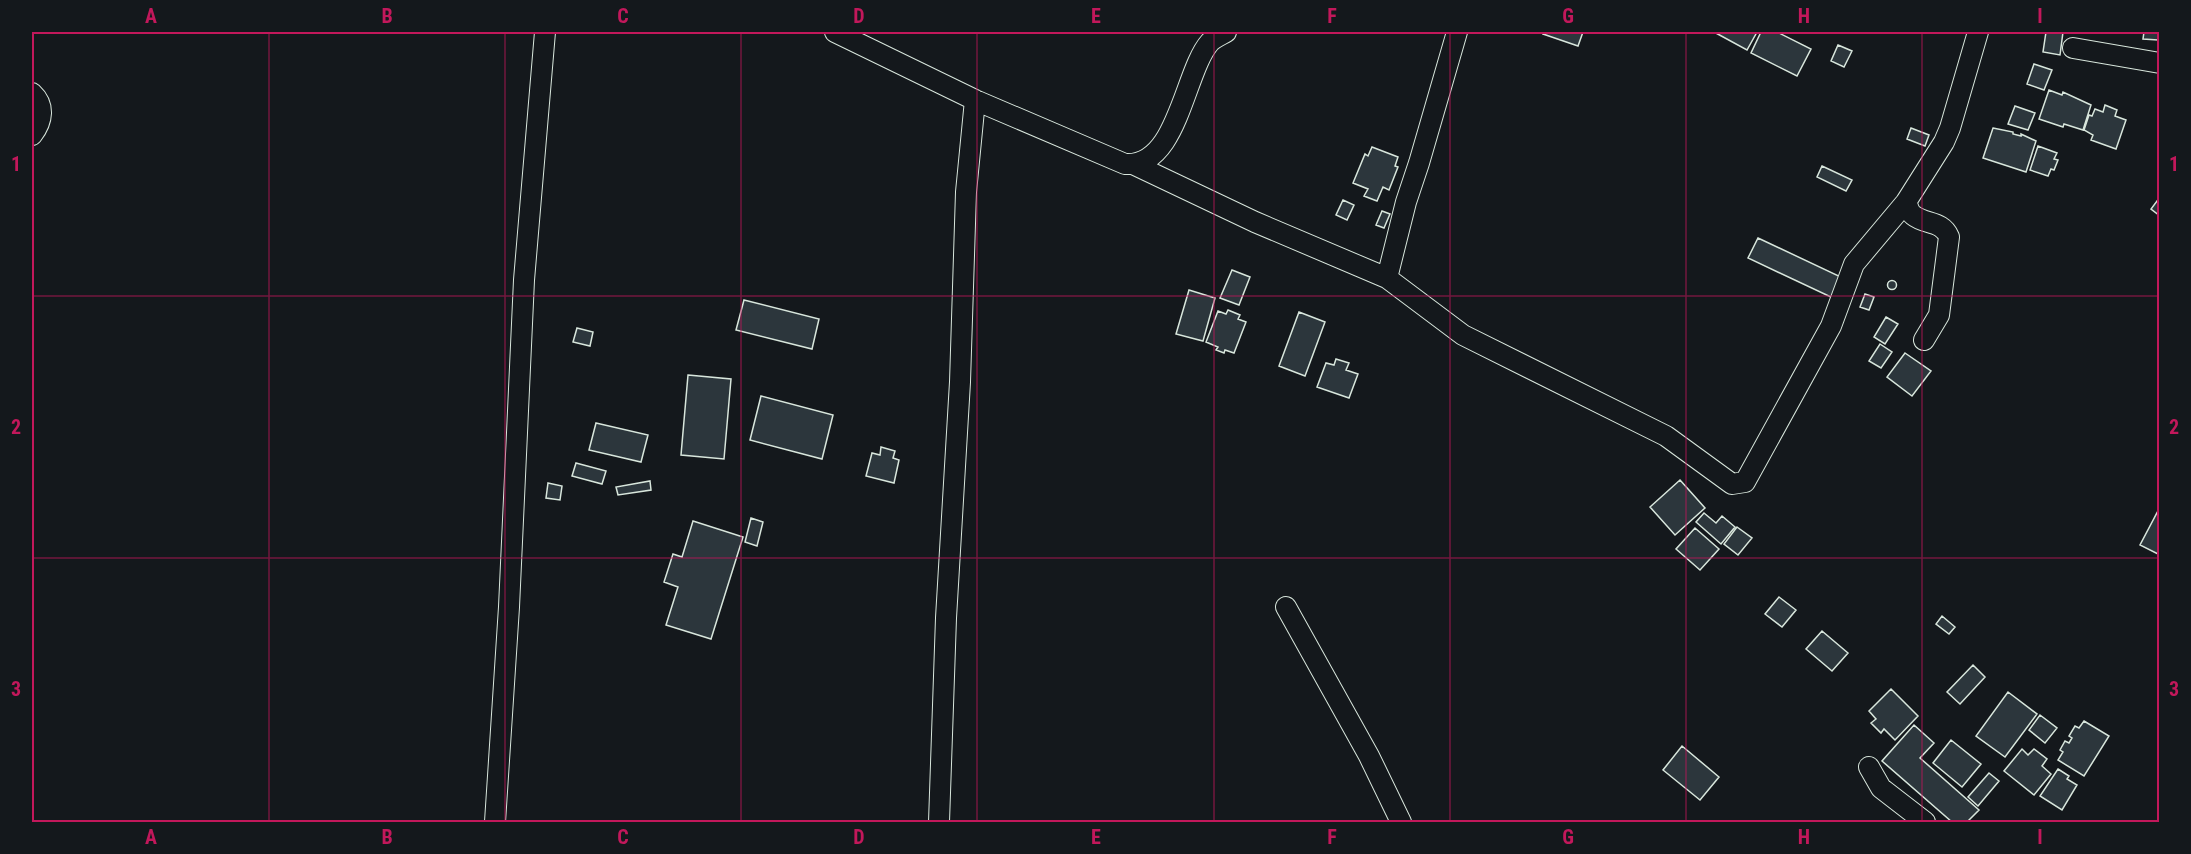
<svg xmlns="http://www.w3.org/2000/svg" width="2191" height="854" font-family="'Roboto Condensed',sans-serif">
<style>
.building{fill:#2c363c;stroke:#d8e6dc;stroke-width:1.5}
.lines{fill:none;stroke-linecap:round;stroke-linejoin:round}
.minor-casing{stroke:#d8e6dc;stroke-width:22}
.minor{stroke:#14181c;stroke-width:20}
.grid{fill:none;stroke:#c2185b;stroke-width:1.5;stroke-opacity:0.55}
.neatline{fill:none;stroke:#c2185b;stroke-width:2}
.grid-label{font-size:20px;text-anchor:middle;font-weight:bold;fill:#c2185b}
</style>
<rect width="100%" height="100%" fill="#14181c"/>
<path class="building" d="M1544,32H1583L1578,46L1543,34Z
M1714,32H1757L1747,50Z
M1761,32H1777L1811,49L1797,76L1751,53Z
M2046,32H2063L2060,55L2043,52Z
M2144,32H2159L2158,40L2143,39Z
M1838,45L1852,51L1844,67L1831,61Z
M2034,64L2052,70L2044,90L2027,84Z
M2049,90L2062,95L2063,92L2091,105L2083,130L2064,124L2063,127L2039,119Z
M2105,105L2117,110L2115,116L2126,120L2116,149L2091,140L2093,135L2084,130L2089,115L2092,116L2095,109L2103,112Z
M2015,106L2035,113L2028,130L2008,124Z
M1911,128L1929,135L1925,146L1907,139Z
M1993,128L2013,132V134L2021,136V134L2036,141L2026,172L1983,158Z
M2038,146L2057,153L2054,159L2058,160L2054,170L2051,169L2048,176L2030,170Z
M1372,147L1398,157L1395,166L1398,167L1389,190L1383,187L1377,201L1364,196L1368,189L1353,183L1365,154L1368,156Z
M1822,166L1852,180L1846,191L1817,177Z
M2160,197V216L2151,209Z
M1343,200L1354,205L1347,220L1336,215Z
M1382,211L1390,214L1384,228L1376,225Z
M1758,238L1843,278L1833,298L1748,258Z
M1232,270L1250,277L1239,305L1220,298Z
M1887.5 285a4.5 4.5 0 1 1 9 0a4.5 4.5 0 1 1-9 0Z
M1189,290L1215,298L1203,341L1176,334Z
M1865,294L1874,297L1869,310L1860,307Z
M744,300L819,319L812,349L736,330Z
M1228,310L1240,315L1238,319L1246,322L1234,353L1225,350L1224,353L1216,350L1218,347L1206,342L1218,311L1226,314Z
M1299,312L1325,322L1305,376L1279,366Z
M1886,317L1898,324L1885,344L1874,337Z
M577,328L593,332L590,346L573,342Z
M1880,344L1892,352L1881,368L1869,361Z
M1905,353L1931,371L1912,396L1887,377Z
M1336,359L1349,363L1346,370L1358,374L1349,398L1317,387L1326,363L1334,365Z
M688,375L731,379L724,459L681,455Z
M761,396L833,415L822,459L750,440Z
M596,423L648,435L641,462L589,450Z
M881,447L895,451L893,458L899,460L894,483L866,476L872,453L880,455Z
M576,463L606,471L602,484L572,476Z
M1680,480L1705,508L1675,535L1650,507Z
M650,481L651,490L618,495L616,487Z
M548,483L562,486L560,500L546,498Z
M2160,507V555L2140,545Z
M1704,513L1716,523L1722,516L1735,527L1721,544L1696,522Z
M751,518L763,522L757,546L745,542Z
M693,521L743,537L711,639L666,625L678,587L664,582L673,554L682,557Z
M1737,527L1752,538L1738,555L1724,544Z
M1695,528L1719,549L1700,570L1676,549Z
M1779,597L1796,610L1782,627L1765,614Z
M1942,616L1955,627L1949,634L1936,624Z
M1822,631L1848,653L1832,671L1806,649Z
M1973,665L1985,677L1960,704L1947,692Z
M1891,689L1918,716L1895,740L1884,729L1881,733L1871,723L1876,719L1869,711Z
M2008,692L2037,714L2005,757L1976,736Z
M2040,715L2057,728L2045,743L2029,730Z
M2084,721L2109,736L2084,776L2058,760L2063,752L2060,750L2065,741L2069,743L2072,738L2069,736L2075,726L2079,728Z
M1914,725L1934,743L1920,758L1979,810L1967,822H1952L1882,761Z
M1951,740L1981,764L1962,787L1933,763Z
M1682,746L1719,777L1700,800L1663,770Z
M2022,749L2028,755L2034,749L2047,759L2042,766L2051,774L2034,795L2004,771Z
M2058,769L2069,776L2067,779L2077,785L2062,810L2040,796Z
M1989,773L1999,781L1978,806L1968,797Z"/>
<g class="lines">
<defs>
<path id="minor" d="M835,32L975,100L1125,164C1178,168 1184,71 1210,42C1214,38 1221,35 1226,32
M2073,48L2160,63
M32,93C45,105 43,121 32,135
M1135,165L1255,222L1387,278L1463,335L1666,436L1732,484L1745,482L1831,326L1854,264L1906,202L1944,142L1950,128L1978,32
M1906,202C1908,206 1909,212 1913,215C1925,225 1942,220 1949,237L1939,315L1924,340
M1387,278L1406,202L1419,163L1457,32
M1286,607L1369,756L1401,822
M1869,767L1881,788L1925,822
M495,822L509,607L524,280L545,32
M939,822L946,618L960,382L966,192L975,100"/>
</defs>
<use href="#minor" class="minor-casing"/>
<use href="#minor" class="minor"/>
</g>
<path class="grid" d="M269,32V822M505,32V822M741,32V822M977,32V822M1214,32V822M1450,32V822M1686,32V822M1922,32V822M32,296H2160M32,558H2160"/>
<rect width="2191" height="854" fill="none" stroke="#14181c" stroke-width="66"/>
<rect x="33" y="33" width="2125" height="788" class="neatline"/>
<g class="grid-label">
<text x="151" y="23">A</text>
<text x="387" y="23">B</text>
<text x="623" y="23">C</text>
<text x="859" y="23">D</text>
<text x="1096" y="23">E</text>
<text x="1332" y="23">F</text>
<text x="1568" y="23">G</text>
<text x="1804" y="23">H</text>
<text x="2040" y="23">I</text>
<text x="16" y="171">1</text>
<text x="2174" y="171">1</text>
<text x="16" y="434">2</text>
<text x="2174" y="434">2</text>
<text x="16" y="696">3</text>
<text x="2174" y="696">3</text>
<text x="151" y="844">A</text>
<text x="387" y="844">B</text>
<text x="623" y="844">C</text>
<text x="859" y="844">D</text>
<text x="1096" y="844">E</text>
<text x="1332" y="844">F</text>
<text x="1568" y="844">G</text>
<text x="1804" y="844">H</text>
<text x="2040" y="844">I</text>
</g>
</svg>
